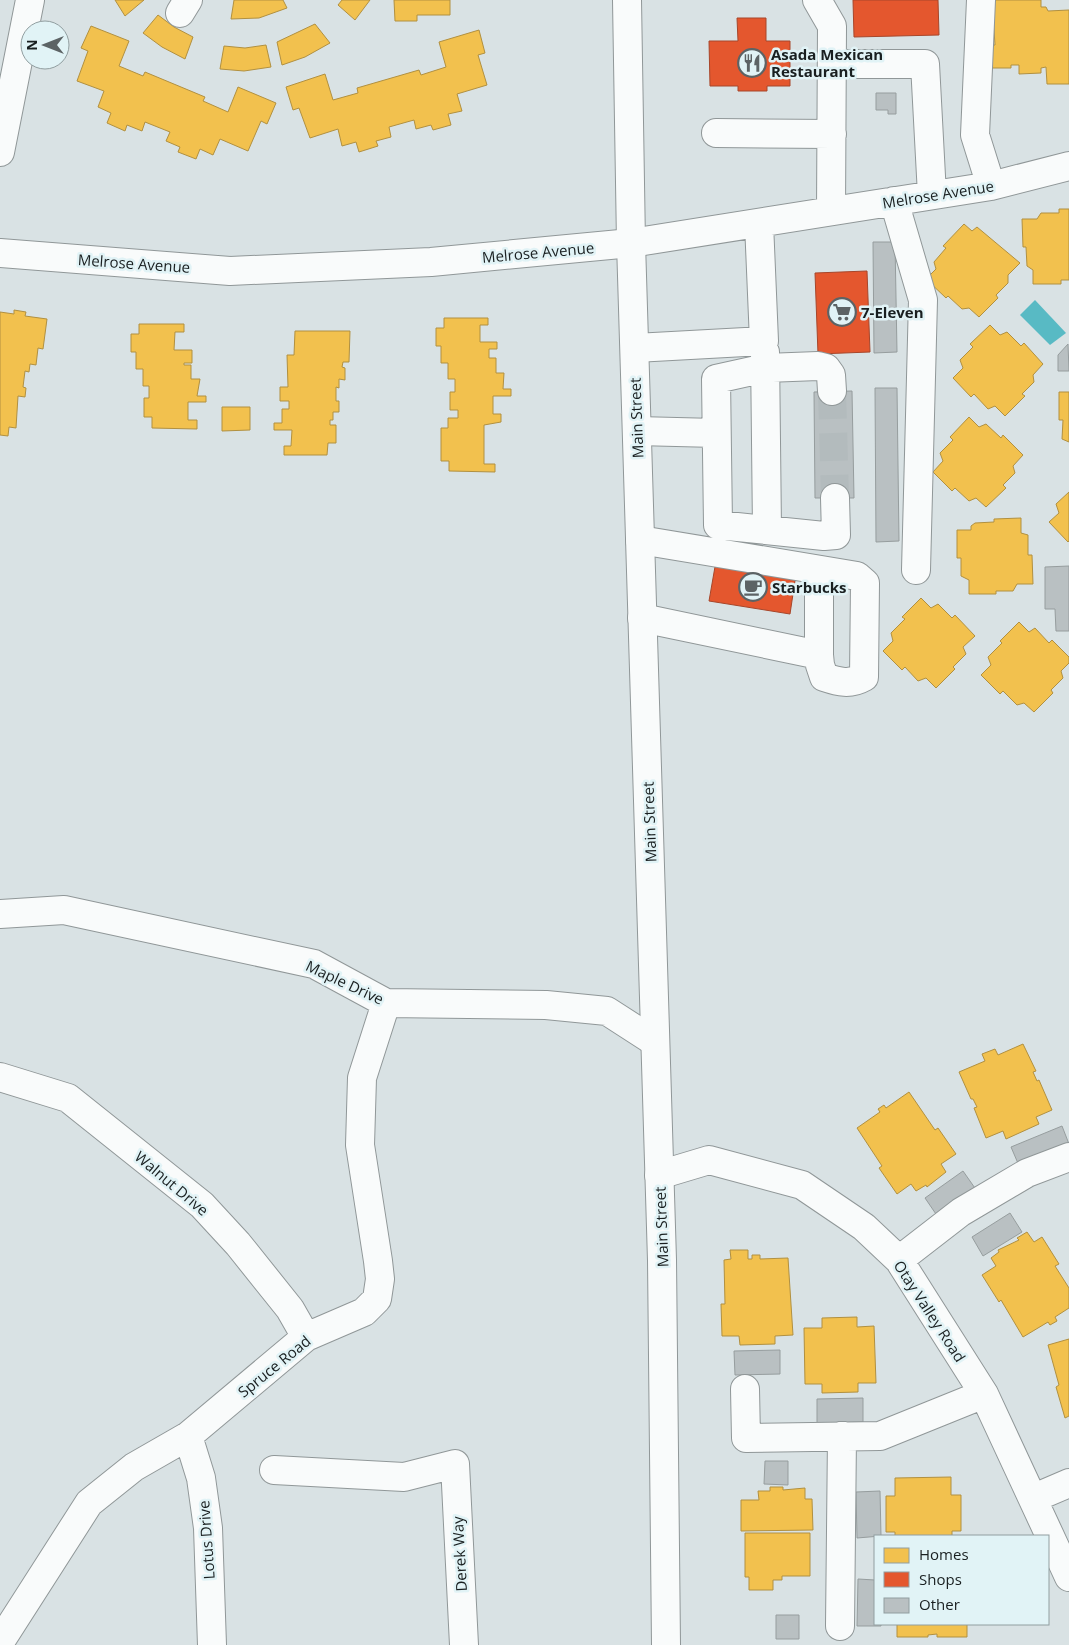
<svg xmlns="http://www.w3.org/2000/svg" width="1069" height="1645" font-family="'Open Sans',sans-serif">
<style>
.water{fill:#58bac4}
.homes{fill:#f2c14e;stroke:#b19040}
.shops{fill:#e4572e;stroke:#a7462a}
.building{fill:#b9c0c2;stroke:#969d9e}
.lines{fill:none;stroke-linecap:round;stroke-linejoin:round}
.minor-tunnel{stroke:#b3bbbd;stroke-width:28;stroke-dasharray:28 14;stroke-linecap:butt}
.minor-casing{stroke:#909798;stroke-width:30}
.major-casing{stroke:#909798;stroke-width:30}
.minor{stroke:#f9fbfb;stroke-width:28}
.major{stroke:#f9fbfb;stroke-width:28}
.labels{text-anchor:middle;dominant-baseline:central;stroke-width:5;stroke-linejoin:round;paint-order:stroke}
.poi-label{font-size:15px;font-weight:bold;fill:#191f20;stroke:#e1f3f6;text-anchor:start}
.street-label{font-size:15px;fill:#191f20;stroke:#e1f3f6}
</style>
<rect width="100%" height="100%" fill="#d9e2e4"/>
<path class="water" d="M1035,300L1066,333L1050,345L1020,315Z"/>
<path class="homes" d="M115,0H144L125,16Z
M234,0H283L287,8L259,18L231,19Z
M342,0H370L355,20L338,5Z
M394,0H450V15H417V21H395Z
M992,0H1041V7H1046L1048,11L1069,10V84H1047L1046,67L1041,68V73L1019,74V65H1011V68H992V45H995Z
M158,15L174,27L193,37L185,59L162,47L143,33Z
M315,24L330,43L305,57L282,65L277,42Z
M91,26L129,41L119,66L143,76L145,72L205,97L203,101L228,112L238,87L276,103L267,124L261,121L248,151L220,139L213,155L200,149L196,159L178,152L180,147L166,141L170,132L145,122L142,131L127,125L125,131L107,123L111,113L98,107L104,91L77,81L88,51L81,48Z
M479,30L485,53L478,55L487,85L457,94L462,111L448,114L451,125L433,130L431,125L416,129L414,120L389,127L391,137L376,141L378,146L359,152L356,142L342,146L338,129L310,138L299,108L293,110L286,87L325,74L333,100L358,93L357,88L419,70L421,75L446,67L439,42Z
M266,45L271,67L244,71L220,69L224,46L245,48Z
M1059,209H1069V280H1061V284H1033V270L1027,266L1026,247H1023L1022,219H1037L1041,213H1059Z
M964,224L972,231L977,227L1020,263L1008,275V283L996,295L998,298L979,317L969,308L962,309L948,296L946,298L926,279L936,269L934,262L946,248L943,246Z
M14,310L26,312L25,316L47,319L43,349L38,348L36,365L30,364L29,372L25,371L23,387L26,388L25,397L18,396L16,428L9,427L8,436L0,435V312L14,314Z
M444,318H488V325H480V342H497V349H489V358H496V373H504L503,389H511V396H493V414H501V422L484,425V464H495V472L449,471V461H441V428H448V418H458V410H450V392H455V379H448V363H441V346H436V328H444Z
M139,324H184V332H175L174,350H192V363H184V365H191V379H200L197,396H206V402H188V420H197V429L152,428V417H144V398H149V386H143V369H136V352H131V334H139Z
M990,325L1000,335L1007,332L1021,346L1024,343L1043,364L1033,375L1034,382L1022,394L1025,396L1005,416L995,406L988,409L974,394L971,397L953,378L963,368L960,360L973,347L970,344Z
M295,331H350L349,362H343L342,367L345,368V380L339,379V388L336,387V401H339V412H333V420H330V425H336V443H328L327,455H284V446H291L292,430H274V423H282V409H289V401H280V387H288L287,355H294Z
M1059,392H1069V442L1062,439L1063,420H1059Z
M222,407H250V430L222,431Z
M969,417L979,427L986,424L1001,438L1003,435L1023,455L1013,466L1015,473L1003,485L1006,488L986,507L976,498L969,501L955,488L952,491L933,472L943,461L940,453L953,440L950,437Z
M1069,492V541L1068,542L1049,522L1059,513L1056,504Z
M1021,518V533L1028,535V555H1032L1033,584H1017L1013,591H996V594H969V580L961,576V558H957V530H971V526L975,523L994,522V519Z
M921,598L931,608L938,604L952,618L955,615L975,636L963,647L966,654L953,667L955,669L936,688L926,678L918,681L905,667L902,670L883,651L893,641L891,633L905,619L902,617Z
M1019,622L1029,632L1035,628L1049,643L1052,640L1069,657V663L1061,671L1063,678L1051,690L1053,693L1034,712L1024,703L1017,705L1003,691L1000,694L981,675L991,665L988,657L1002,643L1000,641Z
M1023,1044L1036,1071L1033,1072L1037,1081L1039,1080L1052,1110L1036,1117L1039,1124L1006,1139L1003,1131L986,1138L974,1108L977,1107L973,1099H971L959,1072L985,1061L982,1054L995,1049L998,1055Z
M909,1092L935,1130L938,1128L956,1154L941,1164L946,1172L927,1187L926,1185L916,1191L911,1184L897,1194L879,1168L882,1166L857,1128L880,1112L878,1109L884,1105L886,1108Z
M1027,1232L1034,1242L1042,1237L1059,1264L1055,1266L1069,1288V1308L1055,1317L1057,1321L1050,1325L1048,1322L1023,1337L1001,1300L999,1302L982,1275L996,1266L991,1258L999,1252L998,1250L1019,1240L1017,1238Z
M730,1250H748V1259H752V1255H760V1259L788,1258L793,1335L775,1336V1344L740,1345L739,1336H722L721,1304H725L724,1260L731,1259Z
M857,1317V1327L874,1326L876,1383H858V1392L822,1393V1384H805L804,1328H822V1318Z
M1069,1339V1416L1065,1418L1056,1387L1059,1385L1048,1345Z
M951,1477V1495H961V1531H952V1536H895V1532H886V1496H895V1478Z
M770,1487H783V1490L805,1488V1499H812L813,1530L741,1531V1500H759L758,1491H770Z
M745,1533H810V1576H782V1580H773V1590H749V1577H745Z
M897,1624H967V1637H937V1634L928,1635V1637H897Z"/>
<path class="shops" d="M853,0H938L939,35L854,37Z
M737,18H766V41H790V86H767V91H738V86H710L709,41H738Z
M867,271L870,352L818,354L815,273Z
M716,561L796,574L790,614L709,601Z"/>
<path class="building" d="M876,93H896V114H888V110H876Z
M873,242H895L897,352L874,353Z
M1068,344L1069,371H1058V355Z
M875,388H897L899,541L876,542Z
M852,391L854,498H815L814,392Z
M1069,566V631H1056L1055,609H1045V567Z
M1062,1126L1069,1144L1020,1168L1011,1147Z
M963,1171L977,1191L938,1217L925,1198Z
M1010,1213L1022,1232L983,1256L972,1237Z
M780,1350V1374L735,1375L734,1351Z
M863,1398V1422L817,1423V1399Z
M765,1461H788V1485L764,1484Z
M880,1491L881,1536L857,1538L856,1492Z
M858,1579L875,1580V1624H881V1626H857Z
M776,1615H799V1639H776Z"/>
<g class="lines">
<path class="minor-tunnel" d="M832,391L835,498"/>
<defs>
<path id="minor" d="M817,0L832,26L831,211
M981,0L975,135L991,186
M180,13L188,0
M832,64H925L932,195
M716,133L832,134
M0,152L30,0
M894,201L923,300L916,570
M0,253L230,271L431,262L631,243L991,186L1069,166
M635,348L764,341L759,223
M765,352L767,530
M832,391L831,375L826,368L818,366L766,368L716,379L718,525L824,536L836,535L835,498
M637,431L716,433
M640,540L857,576L865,583L864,677C850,685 839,682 824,677L820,665L819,655
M642,618L819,655V570
M0,914L64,910L314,964L386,1003L546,1005L607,1011L655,1042
M0,1077L68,1098L202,1205L238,1244L290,1309L306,1337
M659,1175L709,1160L802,1185L864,1227L899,1260L984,1394L1069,1577
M899,1260L961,1212L1027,1173L1069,1157
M745,1389L746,1438L880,1436L984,1394
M188,1436L201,1478L208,1528L212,1645
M274,1470L404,1477L455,1464L464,1645
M1034,1498L1069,1483
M840,1626L842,1436
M0,1642L89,1503L134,1467L188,1436L306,1337L364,1312L377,1299L380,1279L378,1261L360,1145L362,1078L386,1003"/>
<path id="major" d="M627,0L631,243L662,1260L666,1645"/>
</defs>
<use href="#minor" class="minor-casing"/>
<use href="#major" class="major-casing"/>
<use href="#minor" class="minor"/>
<use href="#major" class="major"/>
</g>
<defs>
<symbol id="restaurant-ring" viewBox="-11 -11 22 22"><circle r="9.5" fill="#e1f3f6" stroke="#5c6365" stroke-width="1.5"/><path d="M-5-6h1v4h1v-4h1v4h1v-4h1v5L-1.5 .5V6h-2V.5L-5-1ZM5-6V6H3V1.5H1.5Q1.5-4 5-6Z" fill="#5c6365"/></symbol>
<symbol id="supermarket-ring" viewBox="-11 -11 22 22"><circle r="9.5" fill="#e1f3f6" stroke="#5c6365" stroke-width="1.5"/><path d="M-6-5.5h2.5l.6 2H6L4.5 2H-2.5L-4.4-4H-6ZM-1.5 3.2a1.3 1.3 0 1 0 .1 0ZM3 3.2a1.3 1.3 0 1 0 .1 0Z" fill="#5c6365"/></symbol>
<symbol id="cafe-ring" viewBox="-11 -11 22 22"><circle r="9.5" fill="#e1f3f6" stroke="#5c6365" stroke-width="1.5"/><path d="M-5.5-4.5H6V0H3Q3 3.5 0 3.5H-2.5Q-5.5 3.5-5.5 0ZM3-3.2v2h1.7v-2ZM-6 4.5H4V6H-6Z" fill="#5c6365"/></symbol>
</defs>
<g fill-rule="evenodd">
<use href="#restaurant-ring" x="736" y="47" width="32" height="32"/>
<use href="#supermarket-ring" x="826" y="296" width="32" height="32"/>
<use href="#cafe-ring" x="737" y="571" width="32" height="32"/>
</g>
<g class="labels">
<g class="poi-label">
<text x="771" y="54">Asada Mexican<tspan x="771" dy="17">Restaurant</tspan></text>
<text x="861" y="312">7-Eleven</text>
<text x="772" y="587">Starbucks</text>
</g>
<g class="street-label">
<text transform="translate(938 194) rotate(-9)">Melrose Avenue</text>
<text transform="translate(538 252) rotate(-5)">Melrose Avenue</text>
<text transform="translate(134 263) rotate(4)">Melrose Avenue</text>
<text transform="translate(636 418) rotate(-92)">Main Street</text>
<text transform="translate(649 822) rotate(-92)">Main Street</text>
<text transform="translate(345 982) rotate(25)">Maple Drive</text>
<text transform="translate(172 1183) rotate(40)">Walnut Drive</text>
<text transform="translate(661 1227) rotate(-92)">Main Street</text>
<text transform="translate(930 1311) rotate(57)">Otay Valley Road</text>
<text transform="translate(274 1366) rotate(-39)">Spruce Road</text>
<text transform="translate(206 1540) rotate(-94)">Lotus Drive</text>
<text transform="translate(459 1554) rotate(-93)">Derek Way</text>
</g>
</g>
<rect x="874" y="1535" width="175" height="90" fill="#e1f3f6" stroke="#919ea0"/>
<rect x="884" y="1548" width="25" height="15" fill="#f2c14e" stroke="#919ea0"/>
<text x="919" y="1560" font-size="15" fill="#191f20">Homes</text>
<rect x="884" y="1572" width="25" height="15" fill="#e4572e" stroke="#919ea0"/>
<text x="919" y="1585" font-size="15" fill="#191f20">Shops</text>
<rect x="884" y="1598" width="25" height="15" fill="#b9c0c2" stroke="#919ea0"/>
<text x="919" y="1610" font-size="15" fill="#191f20">Other</text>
<g transform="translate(45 45) rotate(270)"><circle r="24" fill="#e1f3f6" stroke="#919ea0"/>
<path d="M0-4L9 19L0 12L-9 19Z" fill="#5c6365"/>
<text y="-8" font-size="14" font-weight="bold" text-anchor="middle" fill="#191f20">N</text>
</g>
</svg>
